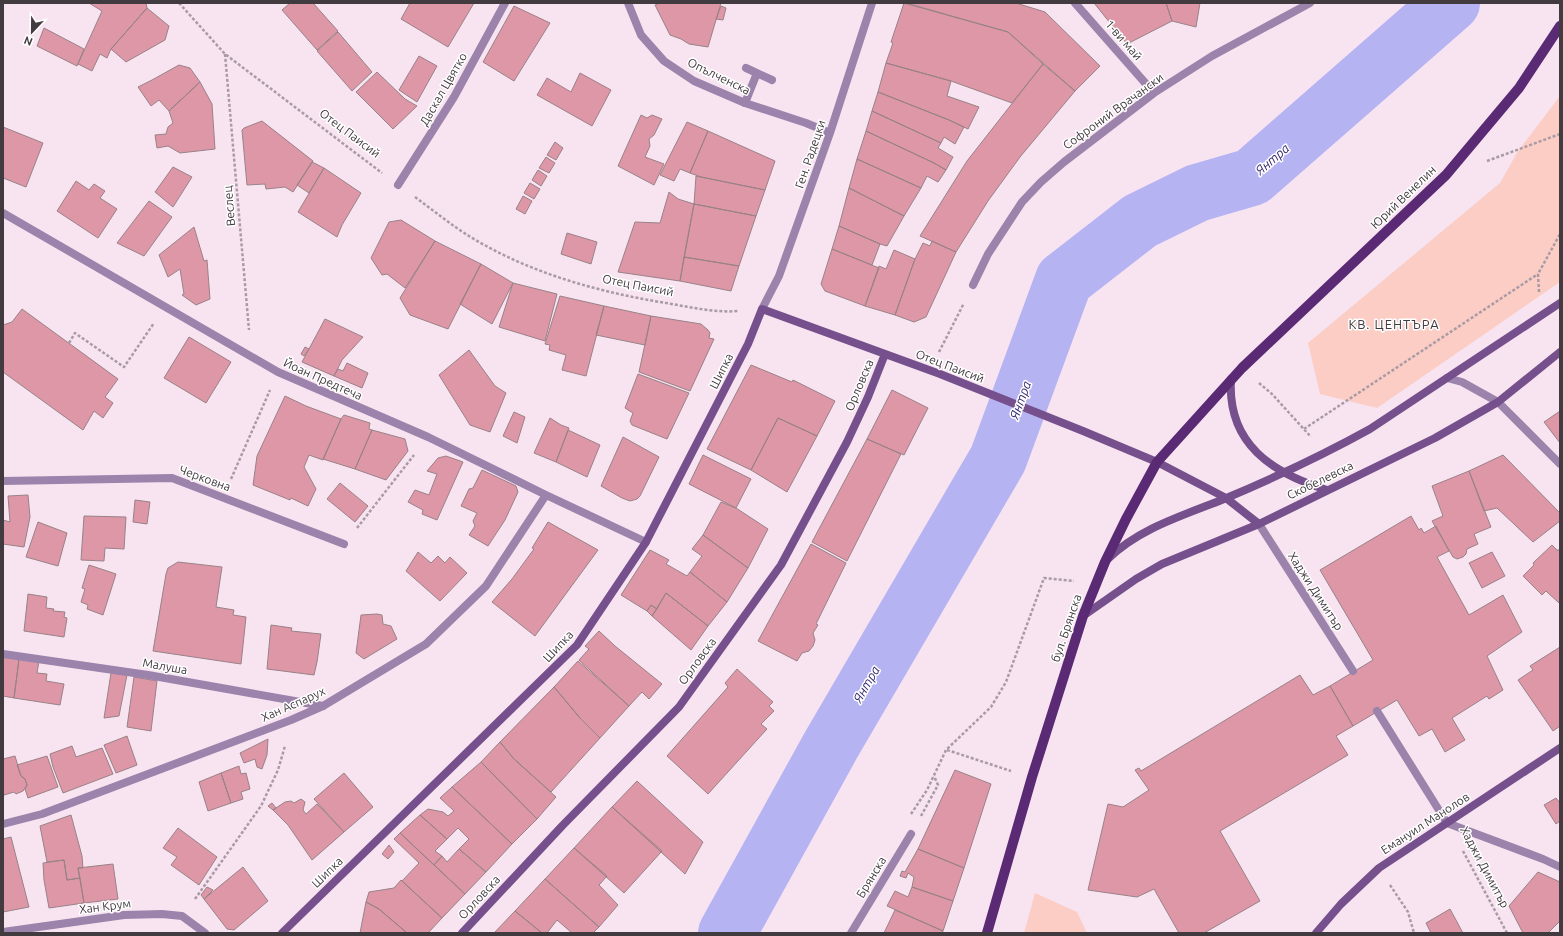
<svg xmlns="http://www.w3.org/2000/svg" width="1563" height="936" font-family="Ubuntu,sans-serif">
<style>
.green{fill:#fbcdc5}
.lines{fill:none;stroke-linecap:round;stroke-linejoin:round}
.river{stroke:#b6b3f2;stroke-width:58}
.building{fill:#de97a7;stroke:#988287}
.path{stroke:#a99ba4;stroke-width:2.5;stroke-dasharray:3 2;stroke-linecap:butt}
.lane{stroke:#9c83ac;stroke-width:8}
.street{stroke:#9c83ac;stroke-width:8}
.secondary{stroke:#76508c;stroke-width:8}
.primary{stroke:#5a2b74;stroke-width:10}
.labels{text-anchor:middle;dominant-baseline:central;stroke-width:3;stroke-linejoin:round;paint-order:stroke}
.street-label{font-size:12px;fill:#413a3f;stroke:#fff}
.water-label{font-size:13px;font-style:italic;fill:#362b72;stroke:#fff}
.neighbourhood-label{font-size:13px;letter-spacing:1px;fill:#413a3f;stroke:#fff}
</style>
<rect width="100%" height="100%" fill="#f8e4f1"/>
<path class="green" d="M1560,96V282L1377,408L1320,394L1308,343L1500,183L1518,151Z
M1035,893L1077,912L1087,933H1024Z"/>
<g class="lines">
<path class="river" d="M727,933L831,745L998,459L1064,280L1140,221L1197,193L1252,177L1451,3"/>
</g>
<path class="building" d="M89,3H146L147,8L111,49L107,58L100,54L92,71L78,64L102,11Z
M290,3H313L338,31L317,50L282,10Z
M410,3H474L448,47L401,19Z
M660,3H721L708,47L689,44L681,39L670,35L655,5Z
M904,3L1008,32L1043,64L1012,103L951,81L886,63L893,43L891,42Z
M906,3H1016L1045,12L1100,66L1075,91L1008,32Z
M1094,3H1166L1172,21L1127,44Z
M1166,3H1200L1196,27L1172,21Z
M514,6L550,23L514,81L483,62Z
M721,6L726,8L723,20L716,19Z
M147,8L169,26L165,40L126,62L111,49Z
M44,28L84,49L77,66L37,46Z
M338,32L372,72L352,91L317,51Z
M419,56L437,66L417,102L399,90Z
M886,63L951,81L947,96L979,107L968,129L949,120L878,92Z
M1043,64L1075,91L1020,157L988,201L956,252L920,236L967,161Z
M179,65L190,68L200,82L169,111L159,100L151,106L138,87L152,80Z
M377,72L405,99L417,106L393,129L356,92Z
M580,73L611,90L592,126L537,95L547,78L571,92Z
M200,82L212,104L215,149L180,153L168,146L157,148L155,135L166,134L168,127L173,123L169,111Z
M878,92L949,120L964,127L955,144L944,137L941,143L872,111Z
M872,111L941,143L938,148L953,157L946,170L934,163L866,131Z
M641,115L647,118L652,115L662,119L654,135L649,139L650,146L645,157L664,164L654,185L618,166Z
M262,121L313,161L293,192L285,187L266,189L265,184L247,185L242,130L244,128Z
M687,122L708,131L690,173L680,169L674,181L660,175Z
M3,127L43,143L26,187L3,178Z
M708,131L775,161L765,190L701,177L690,173Z
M866,131L934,163L946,170L938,182L927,176L921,188L857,159Z
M555,142L563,148L556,160L547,155Z
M546,157L555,163L549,173L539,168Z
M857,159L921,188L904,216L849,188Z
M312,162L324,168L309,193L297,185Z
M173,167L192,177L173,207L155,192Z
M324,168L361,193L342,225L337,237L298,212Z
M538,170L547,176L541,186L532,180Z
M696,176L765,190L756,216L694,204Z
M76,181L89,190L94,184L105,191L100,198L117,209L98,238L57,211Z
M530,183L540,189L534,199L524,193Z
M849,188L904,216L887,246L880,244L839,226Z
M669,192L678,199L694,204L680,281L618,272L635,222L660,223Z
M523,196L532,201L525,214L516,209Z
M149,201L172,217L144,256L117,243Z
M694,204L756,216L739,266L684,257Z
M401,220L435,241L405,288L387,274L382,275L371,258L389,222Z
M839,226L880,244L872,265L832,249Z
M194,227L204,261L207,260L210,299L196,305L182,295L184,294L180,269L168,277L159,255Z
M567,233L597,242L591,264L561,254Z
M435,241L481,264L448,329L410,315L400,298Z
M932,241L956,252L926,317L914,322L895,315L915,259L923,243L930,246Z
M832,249L879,268L865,306L825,291L821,284Z
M894,250L915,259L895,315L865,306L879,266L886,269Z
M684,257L739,266L731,291L680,281Z
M481,264L513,283L492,324L460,304Z
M513,283L557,294L545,341L499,327Z
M560,296L604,306L586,376L562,370L566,355L549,350L550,345L545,344Z
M604,306L651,316L645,345L596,335Z
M22,309L118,379L105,397L113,403L103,418L94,411L83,430L3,372V325L12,322Z
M651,316L701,324L708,330L710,333L709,338L714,339L690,391L639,372Z
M325,319L363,337L342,360L334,376L302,362Z
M189,337L231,362L206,403L164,378Z
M305,347L309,349L304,356L301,354Z
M469,350L495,386L506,393L490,432L470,425L439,375Z
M347,363L368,373L362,388L334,376L338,369L343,371Z
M751,365L792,382L793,380L835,401L817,436L778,418L751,470L707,449Z
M638,374L689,393L667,439L632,425L630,421L633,413L625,408Z
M892,390L928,408L904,455L867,439Z
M285,396L306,406L341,419L323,460L309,455L304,467L316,489L308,506L291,498L290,500L253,485L257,456Z
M1560,411V443L1544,422Z
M514,412L525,417L517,443L503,436Z
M344,415L370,423L369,429L372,430L355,469L323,459L341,419Z
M550,418L561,425L569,428L556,462L534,453Z
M778,418L817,436L787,492L751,470Z
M372,430L405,439L408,451L386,480L355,469Z
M568,430L600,445L587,477L556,462Z
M623,437L659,457L640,496L637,499L630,501L622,498L601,486Z
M867,439L901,454L847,561L812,542Z
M703,455L751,479L736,508L689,484Z
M1503,455L1560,513V521L1533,542L1497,508L1484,511L1469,471Z
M446,456L463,462L437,520L422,514L423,510L408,502L415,490L429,495L437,474L427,471L438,458Z
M482,470L516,486L518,492L505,520L488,546L469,535L475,526L473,521L477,513L461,506L469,489L473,488Z
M1469,471L1491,527L1474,534L1478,544L1467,549L1466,554L1463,557L1457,559L1453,557L1432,521L1443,516L1432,486Z
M340,483L368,506L355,522L327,499Z
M28,495L30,517L24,547L3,544V520L10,522L8,496Z
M135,500L150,502L147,524L133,522Z
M721,502L736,508L768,529L748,568L703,535Z
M84,516L126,517L124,549L105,548L104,561L81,560Z
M1411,516L1419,530L1421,528L1424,533L1436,526L1449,551L1437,557L1469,615L1503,595L1522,632L1487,656L1503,690L1489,699L1487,696L1452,718L1465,740L1445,752L1432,729L1419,736L1397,700L1353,726L1330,686L1373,660L1320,570Z
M38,522L67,533L58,566L26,557Z
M548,522L598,550L535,636L492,602L512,579L534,549L532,548Z
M703,535L748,568L727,602L690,572L702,556L692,549Z
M811,544L846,563L816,624L818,625L813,633L815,640L813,646L809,651L802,653L797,661L758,641Z
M1552,545L1557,550H1560V602L1559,603L1546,591L1542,595L1523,576L1534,565L1533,563Z
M650,550L669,560L666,564L687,576L690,572L727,602L708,626L666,593L657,609L651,605L647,611L621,595Z
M418,552L431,563L438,556L445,563L450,557L467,573L440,601L406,571Z
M1492,552L1505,576L1482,588L1469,563Z
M178,562L222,567L216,607L234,610L233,615L246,617L241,664L153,651L166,574L168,568Z
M89,565L116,574L103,615L87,609L88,605L81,602L85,589L82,588Z
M666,593L708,626L691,650L652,616Z
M28,594L47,597L46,608L54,609L53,611L65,612L64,617L67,618L64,637L24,631Z
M651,605L657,609L652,616L647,611Z
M377,614L382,615L383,624L391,626L397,639L364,659L356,653L361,615Z
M271,625L292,628L291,631L321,634L317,662L314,675L267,669Z
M599,631L615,646L662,684L649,699L642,692L629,706L579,660L589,649L585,646Z
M1560,647V726L1553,731L1518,680L1533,670L1530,666Z
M3,656L19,659L14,698L3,696Z
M19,659L39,661L37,673L47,674L46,681L64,684L60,705L14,698Z
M578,661L629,706L600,738L580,718L554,687Z
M737,669L773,702L769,706L774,711L761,724L767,729L708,794L667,756L728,687L725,683Z
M111,673L127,675L119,716L104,718Z
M1300,675L1313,695L1330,686L1353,726L1336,736L1348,755L1220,831L1260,901L1204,933H1179L1154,889L1137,897L1088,890L1108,804L1123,807L1149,790L1135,770L1139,768L1141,771Z
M134,677L157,681L151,731L127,727Z
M554,687L580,718L600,738L551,792L514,759L500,742Z
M127,736L137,765L116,773L104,745Z
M268,739L267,755L262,769L257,767L255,759L244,763L240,753Z
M500,742L514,759L556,797L537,819L481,762Z
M72,746L76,757L102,748L113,774L63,793L53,767L50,754Z
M15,756L21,776L25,779L27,785L23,791L16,794L14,792L4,795L3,797V759Z
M47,756L58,787L28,798L25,789L27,785L25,779L21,776L17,765Z
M481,762L537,819L512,844L452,787Z
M239,766L241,774L246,773L250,789L241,792L243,799L231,803L221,773Z
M955,770L991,784L964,868L918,849Z
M221,773L231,803L208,811L199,782Z
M344,773L373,807L344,832L314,799Z
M637,781L703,842L685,874L612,807Z
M452,787L512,844L486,872L459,849L469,839L458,828L447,839L420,815L428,809L443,812L448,816L454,811L440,798Z
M1556,798L1560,803V821L1556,824L1544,805Z
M301,799L305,802L303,810L306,814L317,804L344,832L312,860L288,825L273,810L285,802L291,801L294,803Z
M272,803L276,808L273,810L268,806Z
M612,807L662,851L624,893L574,848Z
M71,815L82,856L83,868H78L80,878L67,880L64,860L47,862L40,826Z
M420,815L447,839L435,851L442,856L434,865L400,833Z
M178,828L217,857L199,885L171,865L177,857L163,848Z
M400,833L465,894L442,918L402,881L419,863L394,839Z
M11,837L29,907L3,912V839Z
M389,845L394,852L388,859L382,854Z
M574,848L607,876L599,885L618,905L599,927L545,879Z
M459,849L486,872L465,894L434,865L442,856L447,862Z
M918,849L964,868L953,901L912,887L914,877L908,873L906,878L900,876L902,871L905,872Z
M64,860L67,880L80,878L84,903L49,908L44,880L43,863Z
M113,864L118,899L84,903L78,868Z
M243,867L268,901L234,930L227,929L204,899Z
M1538,872L1560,882V921L1548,933H1523L1509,906Z
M545,879L599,927L593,933H572L557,920L547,933H542L515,911Z
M401,880L442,918L428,933H407L379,909L366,902L369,892L394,888Z
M207,887L213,890L204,899L201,895Z
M912,887L953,901L943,931L887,906L895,891L908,897Z
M366,902L379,909L407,933H360Z
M1450,909L1463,933H1431L1426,923Z
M895,910L943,931L942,933H884Z
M515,911L542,933H494Z"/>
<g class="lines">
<path class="path" d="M179,3L225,54L382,173
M225,54L249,330
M1487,161L1560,134
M415,197C433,210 451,225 469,236C529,273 598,292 666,303C690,307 714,313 738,311
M1539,292L1538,274L1560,234
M69,343L75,333L124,367L154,323
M939,352L964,303
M1259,383L1272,394L1311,437
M1304,429L1538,274
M231,479L270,390
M357,528L414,455
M947,750L1011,771
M911,814L927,790L946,750L991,707L1006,682L1044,578L1074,581
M921,816L938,785L934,776
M1463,851L1507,933
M1390,885L1408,912L1414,933
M195,899L261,806L278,770L285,746"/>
<path class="lane" d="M746,68L772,80
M745,103L757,73
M3,481L172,478L344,544
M1259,524L1353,671
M1377,711L1447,823L1543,859L1560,867
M851,933L911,834"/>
<path class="street" d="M628,3L641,35L664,61L694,81L745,103L806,123L830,133
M1075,3L1154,93
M398,185L454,97L505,3
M3,213L278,372L428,437L546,495L646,542
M973,285L988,254L1022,202L1041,182L1064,162L1154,93L1212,56L1310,3
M762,309L779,276L830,133L872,3
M1447,378L1462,382L1498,402L1560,464
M3,654L148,675L323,706
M3,824L42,814L291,720L323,706L426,644L486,586L546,495
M3,932L124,915L162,914L182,916L205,933"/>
<path class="secondary" d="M1231,379C1227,444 1272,473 1327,490
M1108,559C1139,528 1185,515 1224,499C1274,478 1323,455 1370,429L1560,303
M1083,616L1136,579L1162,564L1259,524L1435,438L1498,402L1560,352
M282,933L577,645L646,542L748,344L762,309L940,374L1083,431L1157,462L1226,498L1259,524
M462,933L563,825L679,707L781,565L847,442L868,397L885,354
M1316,933L1341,904L1379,868L1560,748"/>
<path class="primary" d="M987,933L1032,777L1083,616L1105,562L1126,519L1157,462L1242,368L1446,175L1519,88L1560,26"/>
</g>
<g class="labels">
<g class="street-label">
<text transform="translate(1124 40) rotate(49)">1-ви май</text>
<text transform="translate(719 76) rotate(26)">Опълченска</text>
<text transform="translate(443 89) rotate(-60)">Даскал Цвятко</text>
<text transform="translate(1113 111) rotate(-36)">Софроний Врачански</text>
<text transform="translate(350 133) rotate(37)">Отец Паисий</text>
<text transform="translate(810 154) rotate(-71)">Ген. Радецки</text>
<text transform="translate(1403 197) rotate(-44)">Юрий Венелин</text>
<text transform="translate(229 206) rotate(-95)">Веслец</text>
<text transform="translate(638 285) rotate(11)">Отец Паисий</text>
<text transform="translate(950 366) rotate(21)">Отец Паисий</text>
<text transform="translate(721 371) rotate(-63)">Шипка</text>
<text transform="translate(323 379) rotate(24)">Йоан Предтеча</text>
<text transform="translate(859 385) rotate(-67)">Орловска</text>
<text transform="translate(205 478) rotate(20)">Черковна</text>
<text transform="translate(1320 480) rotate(-26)">Скобелевска</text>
<text transform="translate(1316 591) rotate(57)">Хаджи Димитър</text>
<text transform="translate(1066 628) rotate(-71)">бул. Брянска</text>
<text transform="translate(558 646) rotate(-47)">Шипка</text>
<text transform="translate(697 661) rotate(-54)">Орловска</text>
<text transform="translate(165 666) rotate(10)">Малуша</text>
<text transform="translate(293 704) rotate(-24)">Хан Аспарух</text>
<text transform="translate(1425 823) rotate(-33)">Емануил Манолов</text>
<text transform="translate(1485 867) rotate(62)">Хаджи Димитър</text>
<text transform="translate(327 872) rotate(-44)">Шипка</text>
<text transform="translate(871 877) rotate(-59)">Брянска</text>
<text transform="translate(479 897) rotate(-47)">Орловска</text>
<text transform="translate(105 906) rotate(-7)">Хан Крум</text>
</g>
<g class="water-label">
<text transform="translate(1272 159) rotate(-41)">Янтра</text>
<text transform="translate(1020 400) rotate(-70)">Янтра</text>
<text transform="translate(866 684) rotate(-60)">Янтра</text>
</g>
<g class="neighbourhood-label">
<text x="1394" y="324">КВ. ЦЕНТЪРА</text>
</g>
</g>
<rect width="1563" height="936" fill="none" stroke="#413a3f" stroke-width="8"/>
<g transform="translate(32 32) rotate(202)" stroke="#ffffff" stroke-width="3" paint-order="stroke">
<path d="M0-3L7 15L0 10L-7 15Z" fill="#413a3f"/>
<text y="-6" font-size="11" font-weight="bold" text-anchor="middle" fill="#413a3f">N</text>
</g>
</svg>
